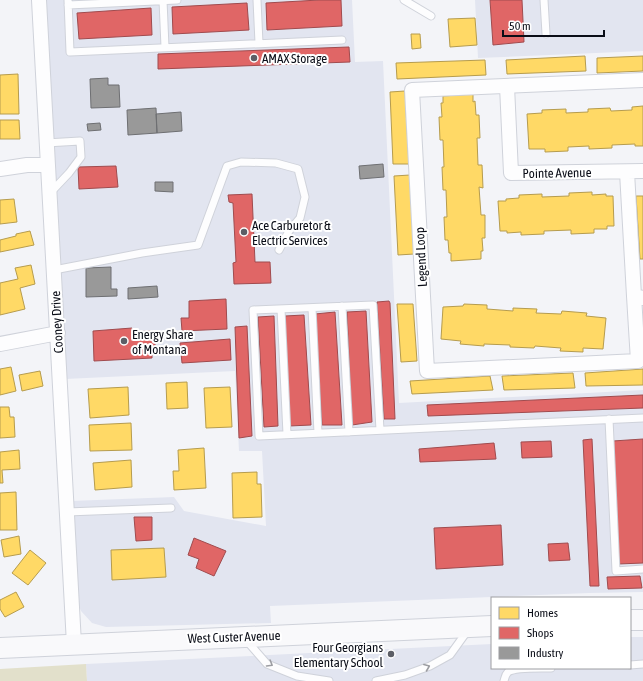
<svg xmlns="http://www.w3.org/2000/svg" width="643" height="681" font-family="'Asap Condensed',sans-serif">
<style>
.built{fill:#e2e5f0}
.green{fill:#e2e0cb}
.homes{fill:#ffd966;stroke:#b69c4e}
.shops{fill:#e06666;stroke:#a04b4e}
.industry{fill:#999;stroke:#6e6f72}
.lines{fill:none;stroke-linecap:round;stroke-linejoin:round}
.service-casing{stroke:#cfd2da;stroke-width:9}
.minor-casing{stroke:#cfd2da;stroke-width:16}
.secondary-casing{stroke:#cfd2da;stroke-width:22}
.service{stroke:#fdfdfe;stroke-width:7}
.minor{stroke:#fdfdfe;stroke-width:14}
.secondary{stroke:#f9f9fb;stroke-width:20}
.oneway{stroke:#9c9da2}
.poi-dot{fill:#5c5e66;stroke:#fff;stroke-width:1.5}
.labels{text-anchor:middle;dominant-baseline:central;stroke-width:4;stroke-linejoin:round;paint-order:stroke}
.poi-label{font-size:13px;fill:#0a0d17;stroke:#fff;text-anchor:start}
.street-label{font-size:13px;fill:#0a0d17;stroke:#fff}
</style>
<rect width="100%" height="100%" fill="#f3f4f8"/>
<path class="built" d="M39,0H352L355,62L383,61L399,403L643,390V592L589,593L270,606L271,623L106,627L92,623L81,611L76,597L71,501L174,497L184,511L266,526L262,451H239L235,371L65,379Z
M475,0H643V51L478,58Z
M630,637H643V681H87L86,664L492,644V668H630Z"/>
<path class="green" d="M86,664L87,681H0V669Z"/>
<path class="homes" d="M475,18L477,45L450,47L448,19Z
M411,34H420L421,48L412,49Z
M585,56L586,71L507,74L506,60Z
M643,56V71L597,73V58Z
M485,60L486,75L397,79L396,63Z
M18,74L19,114H0V75Z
M405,91L409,164H393L390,92Z
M473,94V102L475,101L476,115H479L480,138H477L478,165H482L483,188L479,187L481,215H485V238H482L483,251H481V259L451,261V253H449L448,240H445L444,217H447L446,190H443L442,167H444L443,140H440L439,117H442L441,103H443V96Z
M643,106V146H635V144L612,145V148L589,149V146L568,147V151L545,152V149H529L527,114L542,113V110L566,109V113L588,112V109L610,108L611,111L632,110V107Z
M0,120H19L20,139H0Z
M410,175L414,254L398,255L394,176Z
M592,192V195L606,194V196H613L614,226H607V229H594V233L571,234V230L544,231V234L521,235V232L507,233V231H500L498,201H506V199L519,198V195L542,194V197L569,196V193Z
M636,196H643V259H640Z
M14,199L17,222L0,224V200Z
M30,231L34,245L0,252V240L16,236V234Z
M31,265L35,284L20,288L25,309L0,315V283L18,279L15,268Z
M397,304H413L417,361L401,362Z
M464,304L487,305V309L513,311V308L537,309L536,313L561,314L562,311L587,313L586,316L606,318L603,349L583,348V352L560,351L561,348L535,346L534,348L510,347V345L484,344V346L460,344L461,341L441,339L443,307L463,306Z
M11,367L16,391L0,395V369Z
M643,369V385L586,386L585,373Z
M40,371L43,386L22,391L19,375Z
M573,373L575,388L504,390L502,376Z
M490,376L493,390L412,394L410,381Z
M187,382L188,408L167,409L166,383Z
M128,387L129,415L90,418L88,389Z
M230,387L232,427L206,428L204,388Z
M0,407H9L10,417H14L15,437L0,438Z
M131,423L132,450L90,451L89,425Z
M204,448L206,488L174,490L173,471H179L178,450Z
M19,450L20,469L2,470L3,483H0V452Z
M131,460L132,487L95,490L93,463Z
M257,472V484H261L262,517L233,518L232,473Z
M16,492L17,530H0V493Z
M19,536L21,554L4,557L1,540Z
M164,548L166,577L112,580L111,550Z
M30,550L46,563L28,585L12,573Z
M16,592L24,607L5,617L0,609V600Z"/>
<path class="shops" d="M319,0H341L342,26L267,30L266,3Z
M490,0H522L524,42L493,45Z
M247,3L249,30L173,34L172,7Z
M151,8L152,35L79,39L77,13Z
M349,47L350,62L158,69V54Z
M116,166L118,187L79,189L78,167Z
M252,194L255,262H270L271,283L234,284L233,263L236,262L233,203L229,202L228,195Z
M226,299L227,329L182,331L181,318H189V301Z
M389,301L390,303L395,419H384L377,302Z
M366,311L372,422L352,425L347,312Z
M335,312L342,425H322L315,314Z
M304,315L311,425L289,426L285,316Z
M274,316L278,426L264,427L258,317Z
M247,326L252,436L239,438L235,327Z
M132,328V332L151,331V334L155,335V347H152V358L94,361L93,331Z
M230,339L231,360L182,363L180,343Z
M643,395V408L428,416L427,405Z
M592,439L599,586H590L583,440Z
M643,439V563L618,564L613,441Z
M551,441L552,457L522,458L521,442Z
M494,443L496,459L420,462L419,449Z
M134,517H152V540L136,541Z
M501,525L503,565L436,569L434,528Z
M194,538L226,551L214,576L196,568L199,559L188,555Z
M568,543L570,560L549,561L548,544Z
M640,576L642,588L608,589L607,577Z"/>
<path class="industry" d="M108,78V85H119L120,107L91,108L90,79Z
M156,108L157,133L128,135L127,110Z
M181,112L182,131L157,133L156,114Z
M100,123L101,130L88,131L87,124Z
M383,164L384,177L360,179L359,166Z
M155,182H173V192L155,191Z
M111,267V289H117V296L86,297V268Z
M157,286L158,297L128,299V288Z"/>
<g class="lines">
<defs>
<path id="service" d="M68,0L70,52L342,40
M163,0L165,47
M257,0L259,43
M404,0L431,16
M544,0L546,34
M68,5L177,0
M46,143L80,141L81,157L69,173L51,192
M54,270L142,253L198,245L227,166L241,162L276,163L298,169L305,197L300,218L289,231L279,250
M342,306L349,432
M312,308L318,433
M281,309L287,434
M609,419L616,571L643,569
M380,430L373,305L253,310L259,436L643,418
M67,512L171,508
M246,640L267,664L297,676L329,681
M630,665L643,664
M376,681L405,675L430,666L450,655L468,630
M504,681C505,678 505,675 508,672C515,667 542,668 551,668"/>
<path id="minor" d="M39,0L74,644
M643,80L412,90L427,371L638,361L634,296L643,298
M507,86L511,173L643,171
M0,169L27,165H47
M627,172L634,296
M0,344L58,333"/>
<path id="secondary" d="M630,620H643
M0,648L492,626"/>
</defs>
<use href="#service" class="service-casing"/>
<use href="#minor" class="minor-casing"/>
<use href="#secondary" class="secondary-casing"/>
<use href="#service" class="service"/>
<use href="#minor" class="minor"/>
<use href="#secondary" class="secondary"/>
</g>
<defs><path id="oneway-chevron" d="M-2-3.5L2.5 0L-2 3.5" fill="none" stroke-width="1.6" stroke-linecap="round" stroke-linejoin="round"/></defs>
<g class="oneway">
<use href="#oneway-chevron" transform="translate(270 664) rotate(31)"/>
<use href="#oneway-chevron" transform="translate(427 667) rotate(-22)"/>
</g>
<g class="poi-dot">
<circle cx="254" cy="58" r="4"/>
<circle cx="244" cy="232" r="4"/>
<circle cx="124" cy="341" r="4"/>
<circle cx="391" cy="654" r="4"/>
</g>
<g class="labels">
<g class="poi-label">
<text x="262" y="58">AMAX Storage</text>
<text x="252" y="225">Ace Carburetor &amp;<tspan x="252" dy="15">Electric Services</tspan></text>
<text x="132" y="334">Energy Share<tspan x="132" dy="15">of Montana</tspan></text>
<text x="383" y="647" text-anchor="end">Four Georgians<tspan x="383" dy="15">Elementary School</tspan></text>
</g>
<g class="street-label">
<text transform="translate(557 173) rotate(-1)">Pointe Avenue</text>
<text transform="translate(421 257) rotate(-93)">Legend Loop</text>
<text transform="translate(57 322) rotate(-93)">Cooney Drive</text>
<text transform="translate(234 637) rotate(-2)">West Custer Avenue</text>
</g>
</g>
<rect x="491" y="597" width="140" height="72" fill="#ffffff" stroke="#9d9ea2"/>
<rect x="499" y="607" width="20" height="12" fill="#ffd966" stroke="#9d9ea2"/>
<text x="527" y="617" font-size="12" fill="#0a0d17">Homes</text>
<rect x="499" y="627" width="20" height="12" fill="#e06666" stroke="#9d9ea2"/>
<text x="527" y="637" font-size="12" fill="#0a0d17">Shops</text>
<rect x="499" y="647" width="20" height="12" fill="#999999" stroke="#9d9ea2"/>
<text x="527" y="657" font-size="12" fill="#0a0d17">Industry</text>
<path d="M503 30v6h101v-6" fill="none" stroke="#0a0d17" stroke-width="2"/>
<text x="509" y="30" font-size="12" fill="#0a0d17" stroke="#ffffff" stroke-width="3" paint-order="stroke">50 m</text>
</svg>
